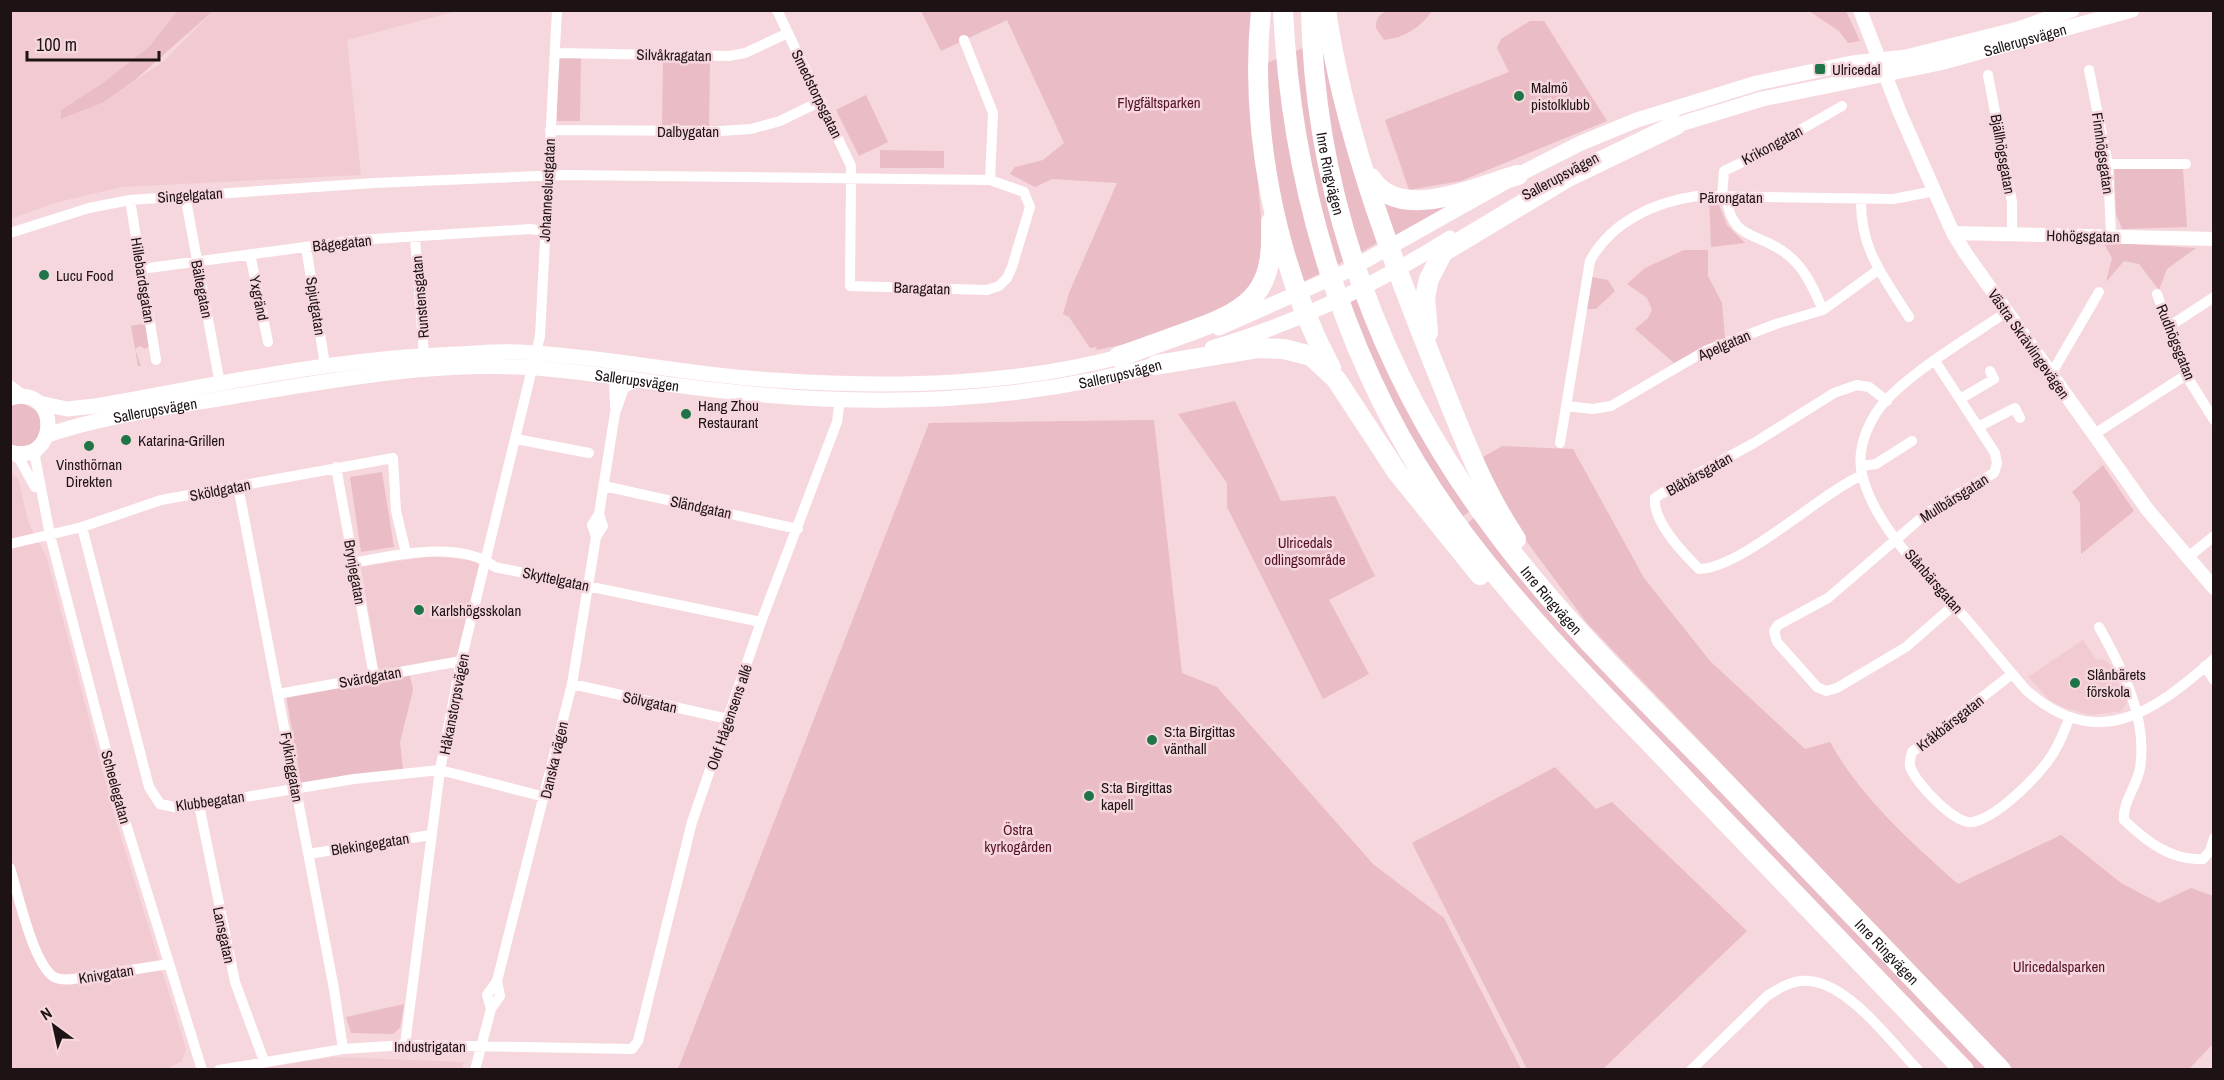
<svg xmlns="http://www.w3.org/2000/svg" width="2224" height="1080" font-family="'Archivo Narrow',sans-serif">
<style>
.built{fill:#f2cad1}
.green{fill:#eabcc5}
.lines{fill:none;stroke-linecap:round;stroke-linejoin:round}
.minor{stroke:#fff;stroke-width:10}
.tertiary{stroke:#fff;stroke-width:14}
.secondary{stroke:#fff;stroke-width:15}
.motorway{stroke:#fff;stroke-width:20}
.poi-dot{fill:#207548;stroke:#f6d7dd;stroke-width:2}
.labels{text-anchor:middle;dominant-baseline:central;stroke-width:5;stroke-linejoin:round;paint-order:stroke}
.street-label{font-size:15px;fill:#1d1315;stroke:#f6d7dd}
.poi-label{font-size:15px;fill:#1d1315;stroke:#f6d7dd;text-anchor:start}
.park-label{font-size:15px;fill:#551228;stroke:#f6d7dd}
</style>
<rect width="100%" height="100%" fill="#f6d7dd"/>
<path class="built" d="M11,11H177L149,47L100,85L61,110L104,102L164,61L213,11H457L347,40L361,175L122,187L54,203L11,219Z
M10,471L18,479L29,524L47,558L114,814L186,1049L182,1061L168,1068L11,1069Z
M432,556L476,561L480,566L458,654L453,658L382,670L378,667L361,567Z
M2083,640L2096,659L2104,660L2111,665L2127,701L2122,711L2090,715L2065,708L2050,700L2028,677Z
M335,1057L464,1062L462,1070H253Z"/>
<path class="green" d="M177,11H213L135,80L104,102L61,119V110L100,85L149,47Z
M921,11H1251L1250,92L1261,217V268L1237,304L1148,339L1097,350L1096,347L1090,348L1069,317L1063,314L1069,293L1117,183L1052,179L1035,187L1010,174L1015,167L1043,160L1064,143L1007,20L941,51Z
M1322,11L1380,241L1360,253L1334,153L1323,80Z
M1387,11V10L1432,11C1421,27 1404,38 1384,40L1376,28C1376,19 1379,14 1387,11Z
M1809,11H1846L1860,41L1848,43L1839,31Z
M1530,21H1544L1607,121L1461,181L1409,190L1385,120L1509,72L1497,48L1501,39Z
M1307,46L1346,260L1333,267L1317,206L1292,53Z
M557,56H581L580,121H557Z
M1279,58L1296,180L1321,273L1302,282L1272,173L1267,63Z
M663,61H710L709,127L662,126Z
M866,95L888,142L859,156L836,110Z
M880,150L944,151V168H880Z
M2114,165L2183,169L2187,227L2122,229L2116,214Z
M1471,192L1394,237L1381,197Z
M1709,199L1719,205L1727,225L1745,243L1711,247Z
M2103,242L2196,248L2167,269L2159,290L2139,264L2124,261L2106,282L2112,258Z
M1684,250H1708V276L1722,303L1725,338L1674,363L1635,329L1648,318L1652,310L1647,298L1627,284L1645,268Z
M1592,277L1608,280L1615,291L1596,309H1586Z
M1360,297L1472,509L1461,518L1397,414L1348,303Z
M146,323L150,346L145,349L140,346L135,349L141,366H138L131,326Z
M1235,401L1281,501L1335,496L1375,576L1329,600L1369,674L1323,699L1227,507V483L1178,414Z
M22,403L36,410L43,424L34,445L11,447V406Z
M1154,420L1182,673L1217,687L1373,864L1444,918L1521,1069H678L929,423Z
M1502,446L1573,449L1644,578L1710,661L1805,749L1830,742C1862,799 1910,841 1958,884L2061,835L2121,883L2159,903L2191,888L2213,896V1044L2189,1069H2013L1587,623L1507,515L1483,457Z
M2103,465L2134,511L2081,554L2080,503L2072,492Z
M382,472L394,547L361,552L350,477Z
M1476,516L1992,1069H1974L1564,644L1465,525Z
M410,676L413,690L400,742L403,769L301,783L286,695Z
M1555,767L1596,809L1612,802L1747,931L1603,1069H1527L1412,843Z
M404,1004L400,1028L393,1034L351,1033L346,1017Z"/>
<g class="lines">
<path class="minor" d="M964,40L993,113L990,180
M555,53L729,56L745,53L788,33
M2089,70L2108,164L2111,236
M1988,75L2012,202V234
M550,130L720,131L751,129L780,121L821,101
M2108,164H2186
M185,195L220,384
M1722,196L1724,171L1753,157L1842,106
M1726,196C1732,244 1760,230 1789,256C1806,270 1814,290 1823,310
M1861,199C1860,249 1883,276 1909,317
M130,200L156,360
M10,233L89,208L130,200L374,183L562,175L990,180L1024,192L1030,207L1012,267L1007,278L999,286L987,290L850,286L851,178V166L777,10
M415,238L424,355
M306,247L325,365
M250,254L268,342
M141,269L358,240L530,229L545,231
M2157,294L2186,375L2214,420
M2005,313C1970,337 1898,379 1876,413C1864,432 1856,456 1863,478C1878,533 1931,578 1967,620C1987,643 2006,667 2026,690C2097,753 2153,713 2214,659
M2170,326L2214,297
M1935,361L1995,453L1997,464L1994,473L1928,512L1828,598L1778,625L1774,631L1777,642L1817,687L1826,691L1837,688L1906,647L1954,605
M2050,376L2099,292
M614,378L615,407
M10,385L25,396
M1960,399L1994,379L1990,371
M1566,406L1593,409L1611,406L1705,351L1776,324L1823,310L1878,270
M1978,427L2015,408L2020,418
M2093,435L2186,375
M516,439L589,453
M1560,443L1590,261C1611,222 1654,202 1697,196L1893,199L1935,191
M40,445L35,457L50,535L122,811L202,1070
M10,452L20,460L35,487
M1861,466L1876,464L1912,441
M336,467L374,676
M1862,475C1818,495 1742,568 1699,569C1684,554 1652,521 1655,498L1661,494L1754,443L1834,393L1857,385L1869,387L1887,401
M238,486L334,989L343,1049
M604,486L798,529
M82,527L149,787L160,804L179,808L354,779L440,770L545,797
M596,537L592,525L599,514L615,413L624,388L639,381
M10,544L82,527L161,500L393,458L396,511L406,553
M2187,558L2214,536
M353,563C393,555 461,540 495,567L761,622
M2099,627C2122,668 2148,718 2140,768C2137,786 2122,803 2124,820C2146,841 2171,861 2203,859L2210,851L2214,838
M2205,666L2214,680
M2012,674L1912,752C1911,757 1909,761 1910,766C1914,782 1956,826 1973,822C1997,817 2034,780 2048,761C2058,748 2063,734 2069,719
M572,684L728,719
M278,694L461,661
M199,805L235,982L264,1061
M308,854L431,835
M10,868C18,893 33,964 54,977C60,980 66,980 73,979L169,964
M491,1009L487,995L497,981L572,684L596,537L603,526L599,514
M405,1045L440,770L461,661L540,336L557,10
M219,1070L343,1049L405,1045L632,1049L638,1041L692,822L761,622L837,422L840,400
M475,1070L491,1009L500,996L497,981
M1691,1070L1767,996C1779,988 1794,979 1809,981C1849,984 1891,1042 1918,1070"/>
<path class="tertiary" d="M1860,10L1900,113L1953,233L1966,254L2147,509L2214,588
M1953,233L2214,239"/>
<g class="secondary">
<path id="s1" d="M1667,128L1762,99L1940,63L2132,10"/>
<path d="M1219,328L1345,272L1518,175L1581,143L1637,120L1757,83L1852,63L1906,57L2018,29L2072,10"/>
<path d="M1212,348C1298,323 1375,285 1450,238"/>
<path d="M10,398C62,384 59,467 10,452"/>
<path d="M39,403L67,409L95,406C215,385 335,358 457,354C477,353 499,351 519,352C605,356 689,375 774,380C892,388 1013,386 1127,355"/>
<path id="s2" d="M47,435C108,415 172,407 236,396C329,381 423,363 518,367C584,370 650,383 715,390C867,408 1019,405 1166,362"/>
</g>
<g class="motorway">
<path d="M1261,10C1249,129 1275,263 1331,368"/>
<path d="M1283,10C1292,199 1351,386 1466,537C1530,622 1606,697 1680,774C1774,873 1869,971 1964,1070"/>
<path id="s3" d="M1311,10C1314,197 1381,378 1492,526C1557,615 1639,694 1716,773C1811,872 1906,971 2001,1070"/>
<path d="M1326,10C1343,129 1389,252 1433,362C1458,423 1479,484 1516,539"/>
<path d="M1371,178C1399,224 1477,186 1518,175"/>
<path d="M1428,333L1425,297L1429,279L1443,252L1568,177L1676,125"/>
<path d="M1118,357C1143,348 1168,339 1193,330C1254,308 1274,290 1271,222"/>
<path d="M1156,365L1259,348L1284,349L1311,356L1336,379L1397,472L1480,575"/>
</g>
</g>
<g class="poi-dot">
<rect x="1814" y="63" width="12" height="12" rx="3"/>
<circle cx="1519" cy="96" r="6"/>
<circle cx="44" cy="275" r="6"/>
<circle cx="686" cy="414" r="6"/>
<circle cx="126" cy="440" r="6"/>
<circle cx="89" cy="446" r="6"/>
<circle cx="419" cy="610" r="6"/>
<circle cx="2075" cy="683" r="6"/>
<circle cx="1152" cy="740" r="6"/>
<circle cx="1089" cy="796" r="6"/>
</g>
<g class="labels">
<g class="street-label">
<text stroke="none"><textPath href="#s1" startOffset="369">Sallerupsvägen</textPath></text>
<text transform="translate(674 55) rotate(1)">Silvåkragatan</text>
<text transform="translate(817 94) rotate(64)">Smedstorpsgatan</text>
<text x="688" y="131">Dalbygatan</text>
<text transform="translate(1772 145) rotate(-28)">Krikongatan</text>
<text transform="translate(2103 153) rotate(82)">Finnhögsgatan</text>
<text transform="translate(2003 154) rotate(80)">Bjällhögsgatan</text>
<text stroke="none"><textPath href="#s3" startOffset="165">Inre Ringvägen</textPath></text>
<text transform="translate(1560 176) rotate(-28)">Sallerupsvägen</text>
<text transform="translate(547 190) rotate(-87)">Johanneslustgatan</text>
<text transform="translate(190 195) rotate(-4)">Singelgatan</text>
<text x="1731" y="197">Pärongatan</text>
<text transform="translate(2083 236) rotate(1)">Hohögsgatan</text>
<text transform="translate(342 243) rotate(-6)">Bågegatan</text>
<text transform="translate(143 280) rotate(81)">Hillebardsgatan</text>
<text transform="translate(922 288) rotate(2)">Baragatan</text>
<text transform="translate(202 289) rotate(79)">Bältegatan</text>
<text transform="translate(420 297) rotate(-95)">Runstensgatan</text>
<text transform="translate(259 298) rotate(79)">Yxgränd</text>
<text transform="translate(316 306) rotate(81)">Spjutgatan</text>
<text transform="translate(2176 342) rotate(68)">Rudhögsgatan</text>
<text transform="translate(2029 344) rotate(55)">Västra Skrävlingevägen</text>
<text transform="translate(1724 345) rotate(-23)">Apelgatan</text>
<text stroke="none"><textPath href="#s2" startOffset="1083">Sallerupsvägen</textPath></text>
<text stroke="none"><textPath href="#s2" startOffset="597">Sallerupsvägen</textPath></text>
<text stroke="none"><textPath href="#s2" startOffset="111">Sallerupsvägen</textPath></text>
<text transform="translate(1699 474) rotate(-29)">Blåbärsgatan</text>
<text transform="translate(220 490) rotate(-11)">Sköldgatan</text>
<text transform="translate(1954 498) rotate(-32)">Mullbärsgatan</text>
<text transform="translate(701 507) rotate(12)">Sländgatan</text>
<text transform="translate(355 572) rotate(80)">Brynjegatan</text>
<text transform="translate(556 579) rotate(12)">Skyttelgatan</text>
<text transform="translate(1934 581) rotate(49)">Slånbärsgatan</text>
<text stroke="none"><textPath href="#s3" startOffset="651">Inre Ringvägen</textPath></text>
<text transform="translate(370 677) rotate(-10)">Svärdgatan</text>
<text transform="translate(650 702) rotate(12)">Sölvgatan</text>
<text transform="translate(454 704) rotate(-79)">Håkanstorpsvägen</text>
<text transform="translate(729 717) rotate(-71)">Olof Hågensens allé</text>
<text transform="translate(1950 723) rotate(-38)">Kråkbärsgatan</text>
<text transform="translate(554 760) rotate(-77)">Danska vägen</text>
<text transform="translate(292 767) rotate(80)">Fylkinggatan</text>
<text transform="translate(116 787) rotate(75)">Scheelegatan</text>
<text transform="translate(210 801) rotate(-8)">Klubbegatan</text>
<text transform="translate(370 844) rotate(-9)">Blekingegatan</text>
<text transform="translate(224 935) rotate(78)">Lansgatan</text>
<text stroke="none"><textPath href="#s3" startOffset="1137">Inre Ringvägen</textPath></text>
<text transform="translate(106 974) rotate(-9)">Knivgatan</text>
<text x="430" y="1046">Industrigatan</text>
</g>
<g class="poi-label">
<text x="1832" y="69">Ulricedal</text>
<text x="1531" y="87">Malmö<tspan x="1531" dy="17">pistolklubb</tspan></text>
<text x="56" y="275">Lucu Food</text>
<text x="698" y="405">Hang Zhou<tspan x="698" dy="17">Restaurant</tspan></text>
<text x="138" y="440">Katarina-Grillen</text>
<text x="89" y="464" text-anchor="middle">Vinsthörnan<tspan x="89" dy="17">Direkten</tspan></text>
<text x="431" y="610">Karlshögsskolan</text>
<text x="2087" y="674">Slånbärets<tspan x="2087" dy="17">förskola</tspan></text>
<text x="1164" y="731">S:ta Birgittas<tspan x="1164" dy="17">vänthall</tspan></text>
<text x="1101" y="787">S:ta Birgittas<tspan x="1101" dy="17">kapell</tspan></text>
</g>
<g class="park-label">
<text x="1159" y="102">Flygfältsparken</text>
<text x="1305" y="542">Ulricedals<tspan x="1305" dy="17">odlingsområde</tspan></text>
<text x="1018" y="829">Östra<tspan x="1018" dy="17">kyrkogården</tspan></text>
<text x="2059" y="966">Ulricedalsparken</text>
</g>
</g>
<rect width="2224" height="1080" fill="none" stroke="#1d1315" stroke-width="24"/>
<g transform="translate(54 1026) rotate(327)" stroke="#f6d7dd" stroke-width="4.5" paint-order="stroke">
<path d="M0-4.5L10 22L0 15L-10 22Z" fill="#1d1315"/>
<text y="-9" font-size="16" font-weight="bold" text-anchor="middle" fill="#1d1315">N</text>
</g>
<path d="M27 51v9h132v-9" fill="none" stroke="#1d1315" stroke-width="3"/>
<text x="36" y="51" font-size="18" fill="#1d1315" stroke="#f6d7dd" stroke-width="4.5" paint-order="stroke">100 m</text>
</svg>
